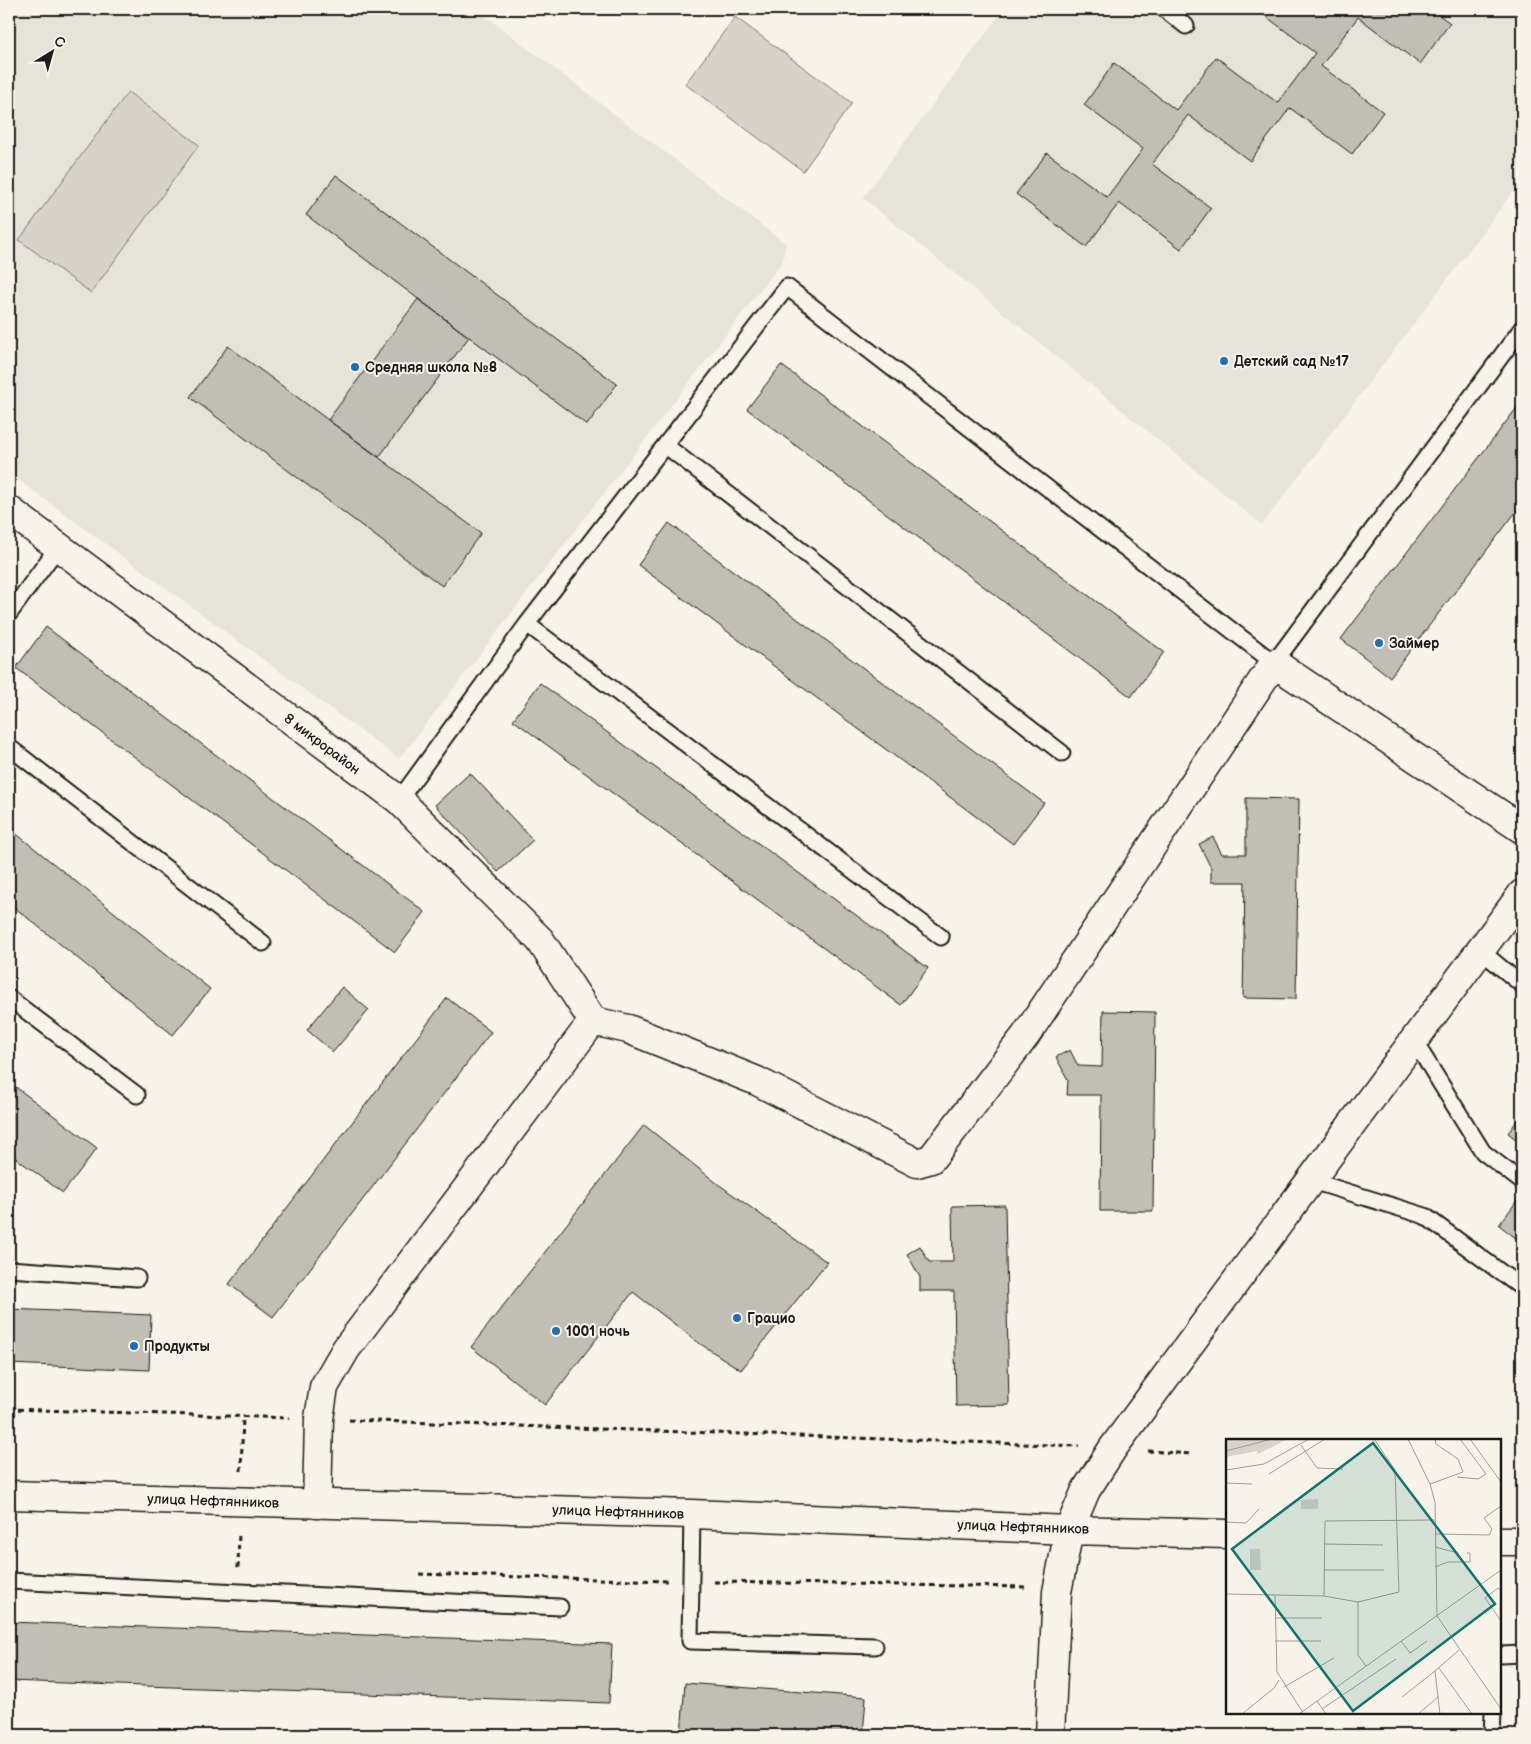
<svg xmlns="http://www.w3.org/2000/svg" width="1531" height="1744" font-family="'Balsamiq Sans',sans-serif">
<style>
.built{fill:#e6e3d9}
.green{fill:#d7d3cb;stroke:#7a7874}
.building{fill:#c0beb5;stroke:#1c1c1c}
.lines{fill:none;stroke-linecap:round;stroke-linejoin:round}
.service-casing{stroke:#1c1c1c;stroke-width:19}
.minor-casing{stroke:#1c1c1c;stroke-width:31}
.tertiary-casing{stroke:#1c1c1c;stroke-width:31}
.path{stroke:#1c1c1c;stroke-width:3;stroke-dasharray:5 4;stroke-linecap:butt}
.service{stroke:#f7f3e8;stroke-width:15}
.minor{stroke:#f7f3e8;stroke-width:28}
.tertiary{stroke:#f7f3e8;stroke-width:28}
.poi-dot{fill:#1f6fb2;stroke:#f7f3e8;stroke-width:2}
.labels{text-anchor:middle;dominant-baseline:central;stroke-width:4;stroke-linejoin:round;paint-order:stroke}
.poi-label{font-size:14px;font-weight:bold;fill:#1c1c1c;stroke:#f7f3e8;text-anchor:start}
.street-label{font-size:14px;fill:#1c1c1c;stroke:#f7f3e8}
.inset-road{fill:none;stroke:#9f9d96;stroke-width:1}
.view{fill:#0f766e;fill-opacity:0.15;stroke:#0f766e;stroke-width:2.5}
.inset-edge{fill:none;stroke:#1c1c1c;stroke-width:2.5}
</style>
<rect width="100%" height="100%" fill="#f7f3e8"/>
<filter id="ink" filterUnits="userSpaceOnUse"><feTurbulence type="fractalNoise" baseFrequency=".02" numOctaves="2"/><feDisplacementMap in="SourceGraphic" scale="10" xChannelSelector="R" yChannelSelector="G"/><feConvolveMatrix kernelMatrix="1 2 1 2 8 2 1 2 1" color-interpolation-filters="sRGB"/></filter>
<g filter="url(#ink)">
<path class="built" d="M9,9H476L786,244L782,262L399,759L9,473Z
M1004,9H1522V180L1262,525L863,198Z"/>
<path class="green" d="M735,17L852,103L803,171L685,84Z
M128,92L199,145L91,293L19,240Z"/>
<path class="building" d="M831,9H842L838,14Z
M1256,9H1342L1348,13L1351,9H1431L1450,23L1420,64L1358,17L1321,66L1383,112L1352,154L1290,108L1250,161L1188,115L1152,164L1211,208L1181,249L1119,203L1086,247L1016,194L1047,153L1107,197L1143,149L1084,105L1114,63L1176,110L1216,57L1278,103L1315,53Z
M336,175L617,384L587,425L306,215Z
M418,299L469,337L379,457L328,420Z
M228,346L481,533L442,586L190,397Z
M781,365L1164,652L1131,697L747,409Z
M1522,401V504L1390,677L1341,639Z
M669,523L1044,803L1013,844L638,565Z
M46,627L425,912L395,952L16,668Z
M540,683L928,968L901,1005L513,720Z
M470,773L533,840L498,872L435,805Z
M1246,798L1299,799L1296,999L1243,998L1245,882H1211V868L1199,844L1213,837L1222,854H1246Z
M9,828L210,989L173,1035L9,903Z
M342,987L369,1010L333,1052L307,1030Z
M447,998L491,1032L273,1317L229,1284Z
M1103,1011L1155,1012L1153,1211H1100L1101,1095H1067L1068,1080L1056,1057L1070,1050L1078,1066L1102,1067Z
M9,1082L97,1148L63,1193L9,1153Z
M1522,1114V1144L1508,1133Z
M644,1125L718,1184L827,1262L741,1370L699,1343L633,1292L545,1405L471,1347Z
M1522,1194V1243L1499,1225Z
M1005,1205L1009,1405L956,1406L954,1291H920V1277L907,1254L920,1246L929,1262H953L952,1206Z
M9,1309L151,1315L149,1370L9,1364Z
M9,1622L612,1644L609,1703L9,1681Z
M685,1683L866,1697L863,1735H681Z"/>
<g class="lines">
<defs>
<path id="service" d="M1164,9L1186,26
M665,445L1062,753
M9,614L58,547
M527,624L941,937
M9,747L263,943
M399,800L527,624L787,287L1274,663L1522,328
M1481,951L1522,985
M9,998L137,1095
M1413,1039L1483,1152L1522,1182
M1309,1180L1425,1216L1522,1288
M9,1269L137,1278
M692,1514L690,1641L875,1646
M9,1581L560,1607
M1500,1655L1522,1654
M1492,1735L1493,1713"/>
<path id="minor" d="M9,510L399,800L540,940L593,1021
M317,1504L319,1419L324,1387L346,1349L593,1021L628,1029L757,1081L917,1163L931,1159L1026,1035L1274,663L1522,829"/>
<path id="tertiary" d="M9,1495L692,1514L1069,1530L1227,1534
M1500,1541H1522
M1050,1735L1057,1592L1069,1530L1086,1490L1113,1448L1522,894"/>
</defs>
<use href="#service" class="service-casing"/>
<use href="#minor" class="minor-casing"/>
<use href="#tertiary" class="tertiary-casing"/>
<path class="path" d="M9,1409L290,1418
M349,1420L1079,1446
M1148,1451L1192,1454
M241,1471L243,1417
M238,1568L239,1532
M419,1574L668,1581
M714,1582L1028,1587"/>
<use href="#service" class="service"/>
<use href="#minor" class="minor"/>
<use href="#tertiary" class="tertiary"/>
</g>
</g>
<g class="poi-dot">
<circle cx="1224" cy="361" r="5"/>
<circle cx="355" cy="367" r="5"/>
<circle cx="1379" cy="643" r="5"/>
<circle cx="737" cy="1318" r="5"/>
<circle cx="556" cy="1331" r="5"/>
<circle cx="134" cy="1346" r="5"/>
</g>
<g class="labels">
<g class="poi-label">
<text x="1234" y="361">Детский сад №17</text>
<text x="365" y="367">Средняя школа №8</text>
<text x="1389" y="643">Займер</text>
<text x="747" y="1318">Грацио</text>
<text x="566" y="1331">1001 ночь</text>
<text x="144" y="1346">Продукты</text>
</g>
<g class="street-label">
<text transform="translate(322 744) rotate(37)">8 микрорайон</text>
<text transform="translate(213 1501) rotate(2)">улица Нефтянников</text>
<text transform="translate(618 1512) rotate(2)">улица Нефтянников</text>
<text transform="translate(1023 1527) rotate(2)">улица Нефтянников</text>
</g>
</g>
<g transform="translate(1226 1439)">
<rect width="275" height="275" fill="#f7f3e8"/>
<path d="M0,0H62L32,15L31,12L0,18ZM92,60V70H75V61ZM24,110H34L35,131H24Z" fill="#d7d3cb"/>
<path class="inset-road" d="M182,0L204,45L209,63L211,177L275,270M244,0L275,43M75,6L91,29L117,30M0,12L46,0M0,31L38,25L83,0M43,35L99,0M231,38L252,40L260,35L234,0M0,44L26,45M204,45L237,33L232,20L210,5L209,0M0,83L20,84L33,70M209,95L263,96L266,90L258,79L275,67M98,105L157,106M209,108L232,114M209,128L222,123H244V114H241M98,131H158M275,152L272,149L259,159L275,182M0,155L98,157L132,163M49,157L51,233L76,272M98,157L99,82L209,81M50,179H96M49,202H95M175,202L184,214L201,202M140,227L132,216V163L173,153L169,31L148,0M213,229L246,275M58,248L108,219M176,258L209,232M91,262L100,275M96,270L170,220M16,275L48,249L53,241M73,275L275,131M192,275L212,258M214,275L209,232L233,211"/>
<path class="view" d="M147,4L269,165L127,272L6,110Z"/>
<rect width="275" height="275" class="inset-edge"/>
</g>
<rect width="1531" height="1744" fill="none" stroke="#f7f3e8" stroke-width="30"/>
<rect x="15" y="15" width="1501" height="1714" fill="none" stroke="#1c1c1c" stroke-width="2" filter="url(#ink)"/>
<g transform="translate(52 52) rotate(37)" stroke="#f7f3e8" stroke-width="4" paint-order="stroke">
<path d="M0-4L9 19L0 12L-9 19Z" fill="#1c1c1c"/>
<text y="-8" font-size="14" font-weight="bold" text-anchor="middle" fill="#1c1c1c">С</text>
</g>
</svg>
